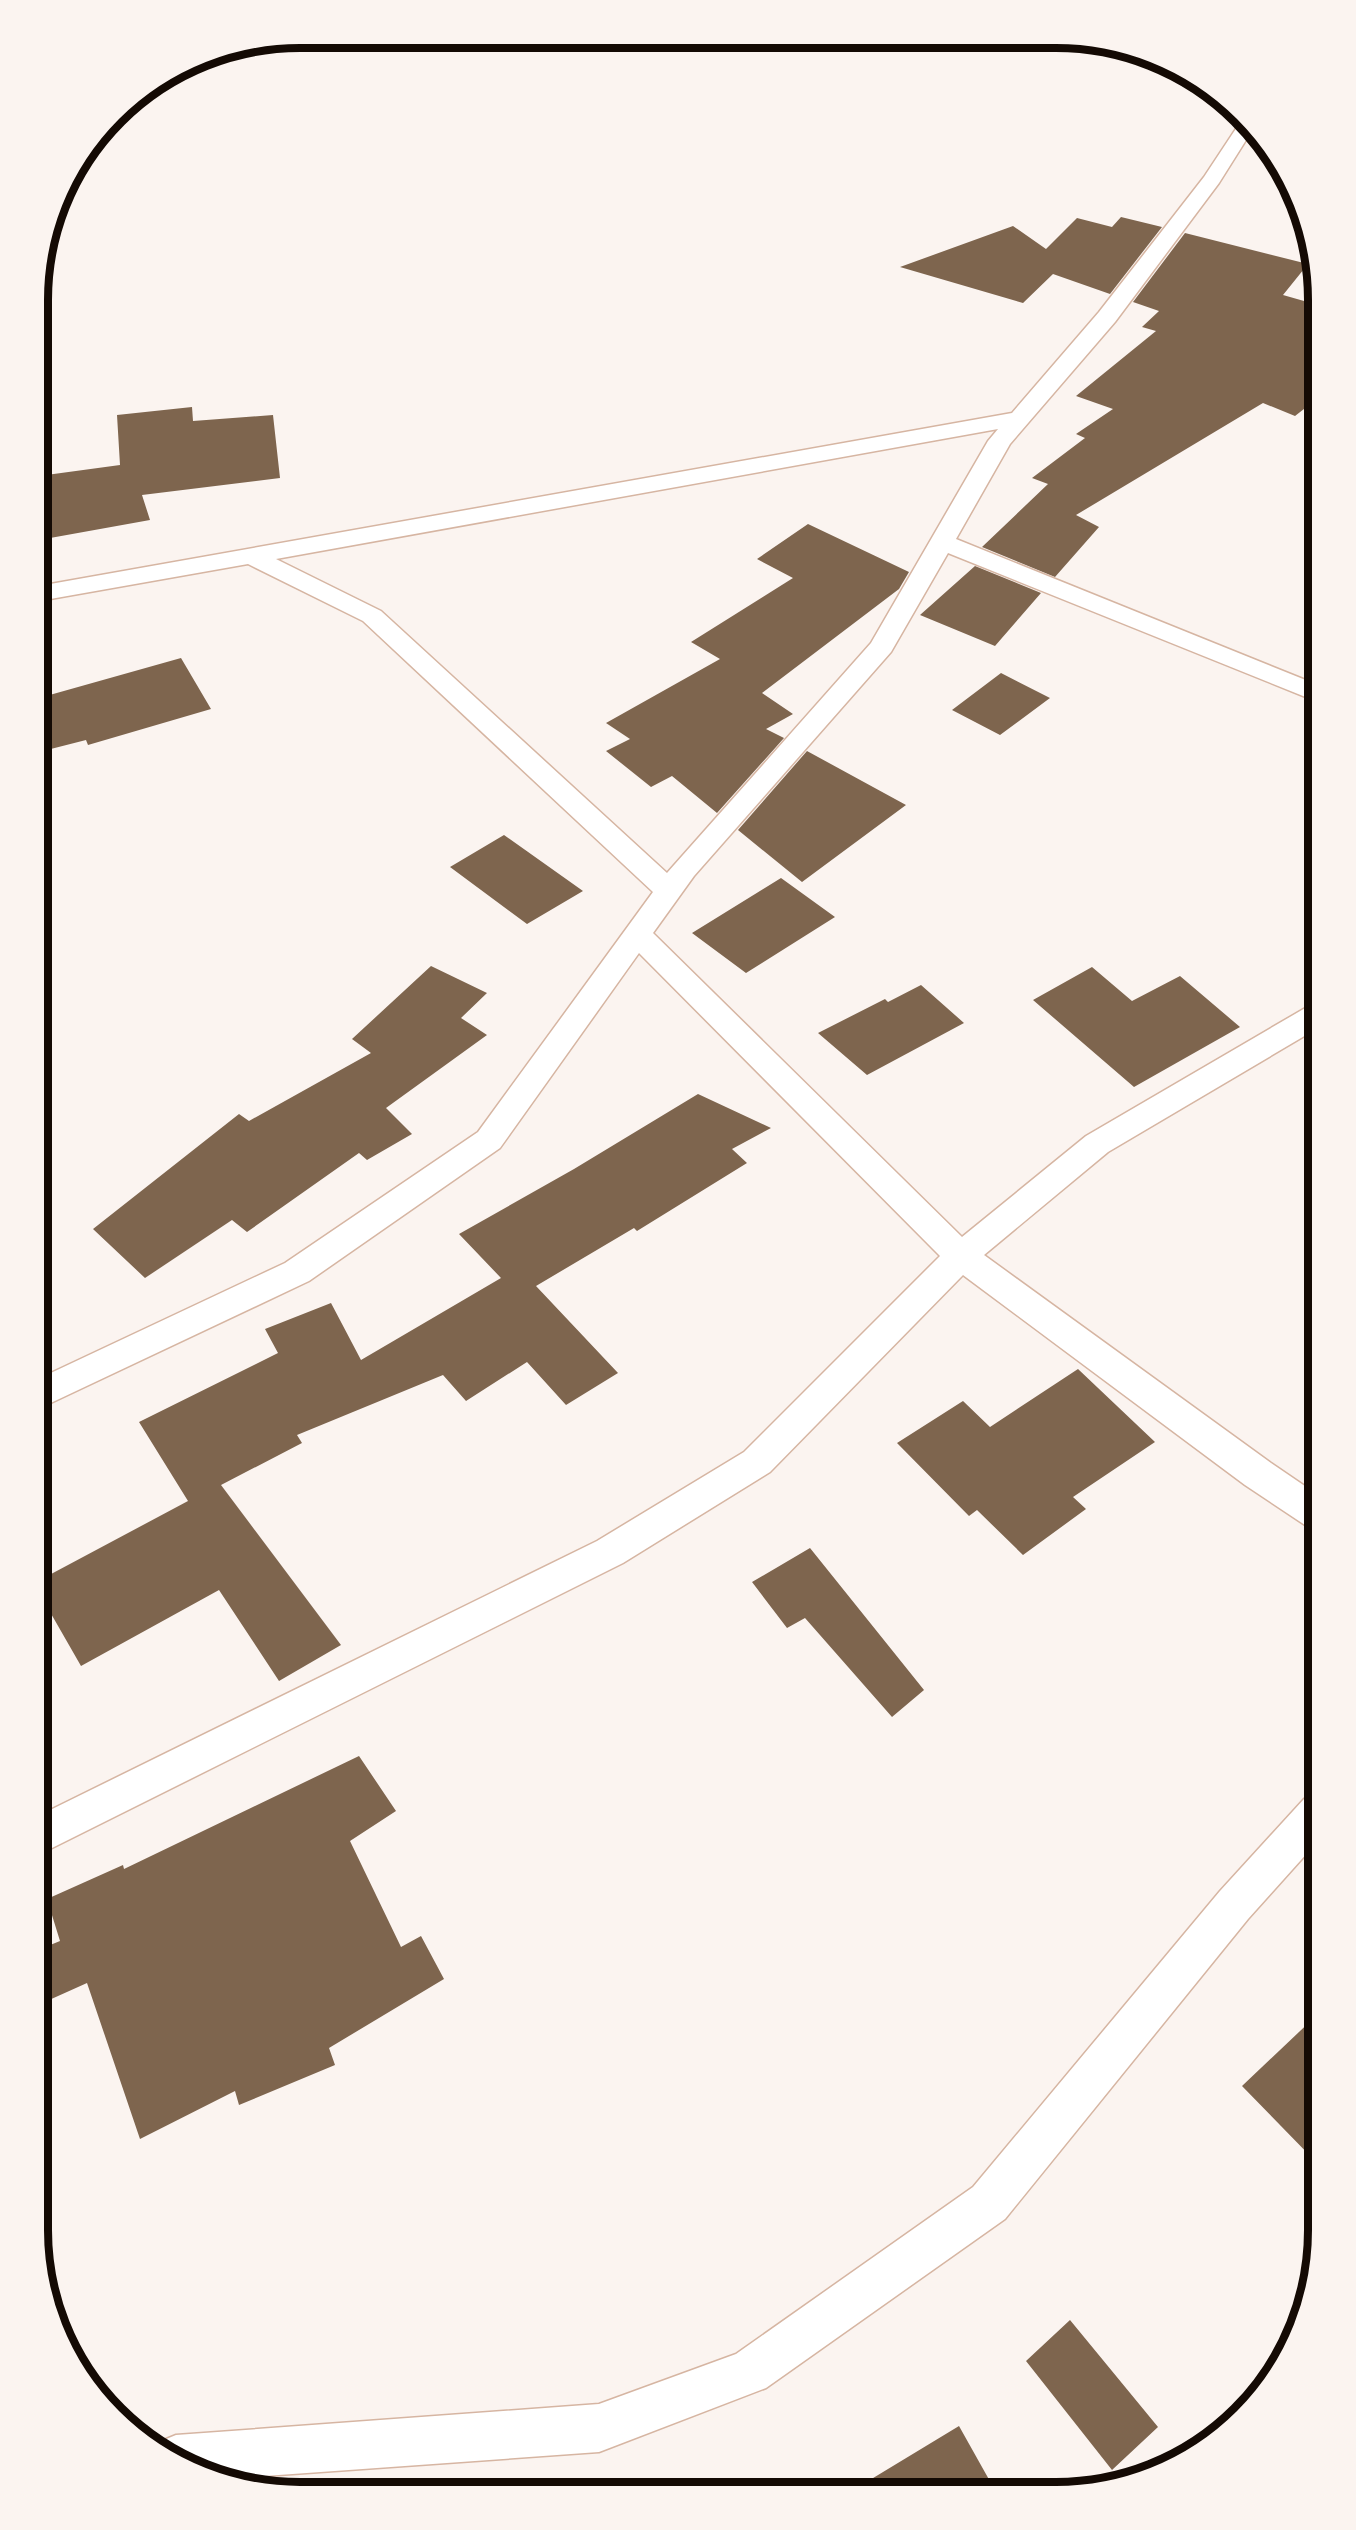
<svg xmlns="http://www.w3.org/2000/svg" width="1356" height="2530" font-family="Commissioner,sans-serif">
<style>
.building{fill:#7e654e}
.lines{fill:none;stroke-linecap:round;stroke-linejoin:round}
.street-casing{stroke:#d6b5a2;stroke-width:3}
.street{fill:#fff;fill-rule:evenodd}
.rim{fill:none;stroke:#140a04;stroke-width:8}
</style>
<rect width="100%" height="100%" fill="#fbf4f0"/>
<path class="building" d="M1121,217L1162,227L1110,294L1053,274L1023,303L900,267L1013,226L1046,249L1077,218L1112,227Z
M1185,233L1308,264L1283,295L1318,305V398L1295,416L1263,403L1076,515L1099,527L1055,577L982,547L1048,484L1032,478L1085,438L1076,434L1113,409L1076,396L1156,331L1142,327L1159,311L1133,302Z
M192,407L193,421L273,415L280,478L142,495L150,520L39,540V476L120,465L117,415Z
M808,524L909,572L899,589L762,693L793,714L766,729L784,738L717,813L672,776L651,787L606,751L630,739L606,723L720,659L691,642L793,578L757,559Z
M975,566L1041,593L995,646L920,615Z
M181,658L211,709L88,745L86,740L39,752V698Z
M1001,673L1050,698L1000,735L952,710Z
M807,751L906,805L802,882L738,830Z
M504,835L583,891L527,924L450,867Z
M781,878L835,917L746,973L692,933Z
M431,966L487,993L461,1018L487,1035L386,1108L412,1134L367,1160L359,1153L247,1232L232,1220L145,1278L93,1229L239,1114L249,1121L371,1053L352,1039Z
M1092,967L1132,1001L1180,976L1240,1027L1134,1087L1033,1000Z
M921,985L964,1023L867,1075L818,1033L885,999L888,1002Z
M698,1094L771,1128L732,1149L747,1163L637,1231L634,1228L536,1286L618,1373L566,1405L527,1362L466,1401L443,1375L297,1435L302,1443L221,1485L341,1645L279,1681L219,1590L81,1666L38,1591V1581L188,1501L139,1422L278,1353L265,1329L331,1303L361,1360L501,1278L459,1234L574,1169Z
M1078,1369L1155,1442L1073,1497L1086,1509L1023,1555L977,1510L969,1516L897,1443L963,1401L990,1427Z
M810,1548L924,1690L892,1717L805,1618L787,1628L752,1582Z
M359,1756L396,1811L350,1841L401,1947L421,1936L444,1979L329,2048L335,2065L239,2105L235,2091L140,2139L87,1983L38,2005V1950L60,1941L47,1899L123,1865L124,1869Z
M1318,2014V2164L1242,2086Z
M1070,2320L1158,2427L1112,2470L1026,2361Z
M959,2426L996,2492H850Z"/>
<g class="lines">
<defs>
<path id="street" d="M1243,118L1253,129L1219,183L1115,322L1010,444L956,539L1318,685V702L948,553L891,652L694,876L653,933L962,1237L1086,1136L1307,1007L1318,1004V1028L1108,1152L984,1255L1271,1463L1318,1495V1529L1305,1525L1245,1485L963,1275L770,1472L623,1563L38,1855V1816L597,1541L744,1452L940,1256L639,953L500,1148L309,1281L38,1409V1379L285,1263L478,1132L653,892L363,621L248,564L39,601V586L1012,413L1099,312L1204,177ZM998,429L988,441L871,643L667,873L381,611L276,559Z
M1318,1794V1841L1248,1919L1005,2219L766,2388L599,2452L224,2479L199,2472L157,2448L159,2442L176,2435L599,2404L736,2354L973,2187L1220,1891L1304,1799Z"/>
</defs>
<use href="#street" class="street-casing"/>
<use href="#street" class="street"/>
</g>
<path d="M0 0H1356V2530H0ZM300 48H1056A252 252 0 0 1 1308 300V2230A252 252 0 0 1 1056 2482H300A252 252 0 0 1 48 2230V300A252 252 0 0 1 300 48Z" fill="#fbf4f0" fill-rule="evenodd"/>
<path class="rim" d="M300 48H1056A252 252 0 0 1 1308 300V2230A252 252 0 0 1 1056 2482H300A252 252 0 0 1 48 2230V300A252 252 0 0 1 300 48Z"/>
</svg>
